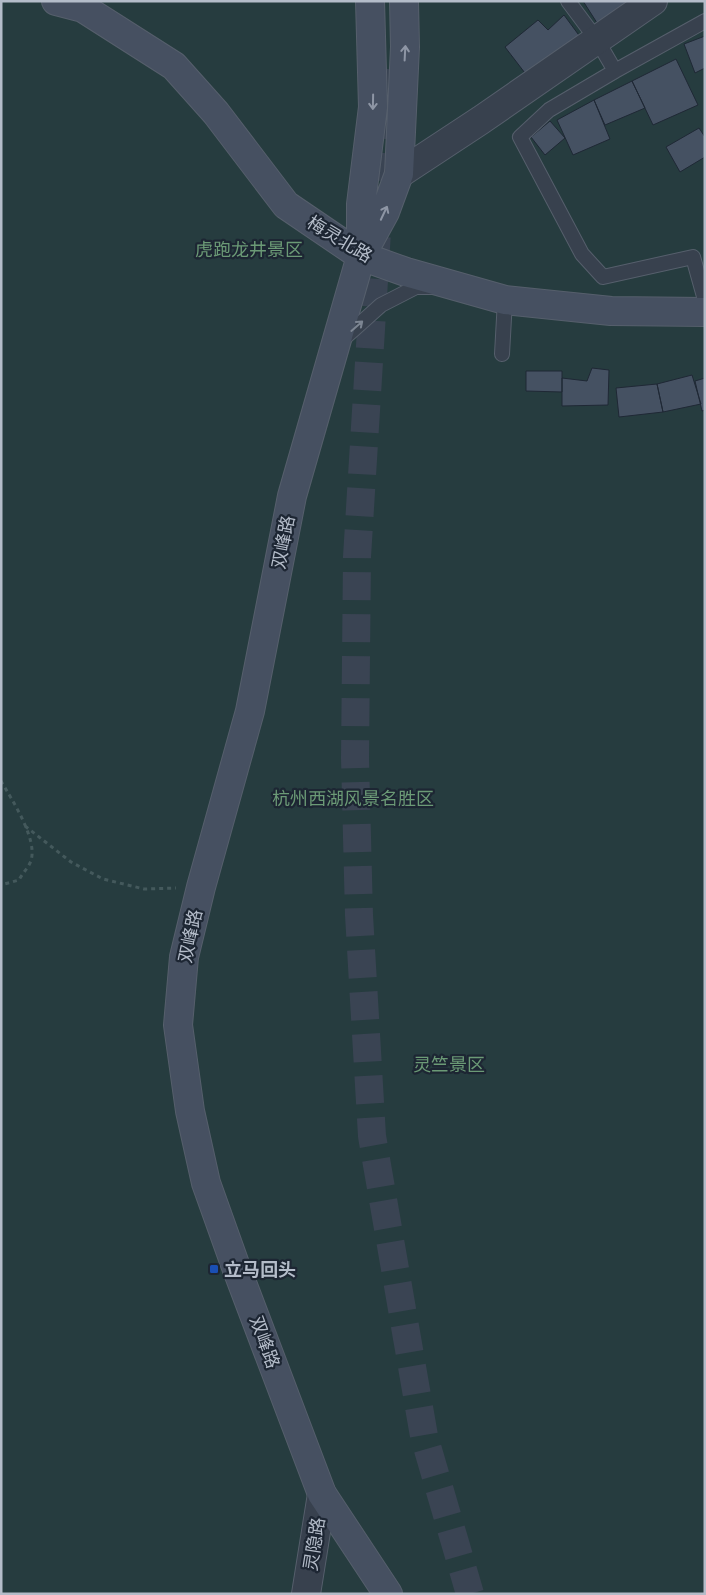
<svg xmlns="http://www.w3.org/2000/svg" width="706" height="1595" font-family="'Titillium Web','Noto Sans SC',sans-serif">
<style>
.green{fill:#263c3f}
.building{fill:#455162;stroke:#1f2835}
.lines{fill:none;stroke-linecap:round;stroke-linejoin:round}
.secondary-tunnel{stroke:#3a4453;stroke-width:28;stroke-dasharray:28 14;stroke-linecap:butt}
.lane-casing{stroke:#565f6c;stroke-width:16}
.street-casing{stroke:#565f6c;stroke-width:30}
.secondary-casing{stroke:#565f6c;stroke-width:30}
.path{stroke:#44595c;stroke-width:3;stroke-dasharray:4 4;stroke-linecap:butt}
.lane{stroke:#38414e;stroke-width:14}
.street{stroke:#38414e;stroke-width:28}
.secondary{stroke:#465061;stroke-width:28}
.oneway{stroke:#8e96a5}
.oneway2{stroke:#7c8592}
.transit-dot{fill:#1a4fb4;stroke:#1d2633;stroke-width:2}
.labels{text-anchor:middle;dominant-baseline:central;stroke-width:4.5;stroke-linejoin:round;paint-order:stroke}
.street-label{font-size:18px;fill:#b4bcc9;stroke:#1d2633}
.park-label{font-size:18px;fill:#6b9a76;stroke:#1d2633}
.poi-label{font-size:18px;font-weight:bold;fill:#b4bcc9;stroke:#1d2633;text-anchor:start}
</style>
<rect width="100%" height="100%" fill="#242f3e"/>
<path class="green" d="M1,1H705V1594H1Z"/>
<path class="building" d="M583,1H635L599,26Z
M564,15L581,38L528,77L505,47L538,20L548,30Z
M705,36V68L695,73L684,44Z
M676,59L698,105L653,125L632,81Z
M632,81L645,108L605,125L594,100Z
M594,100L610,139L573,155L557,120Z
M550,121L565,138L545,155L531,137Z
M699,128L705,137V157L680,172L666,147Z
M592,368L609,370L608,405L562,406V378L587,381Z
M526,371H562V392L526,391Z
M692,375L701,404L663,412L657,384Z
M705,378V410L702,411L695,381Z
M657,384L663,412L619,417L616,388Z"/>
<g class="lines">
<path class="secondary-tunnel" d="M387,69L357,557L355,758L359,915L372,1136L424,1436L470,1594"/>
<defs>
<path id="lane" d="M568,1L597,40L615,71L705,21
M615,71L549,110L520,137L582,254L603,277L693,257L705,300
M341,342L343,339L381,305L416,287H431
M502,354L505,300"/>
<path id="street" d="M399,174L481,120L653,1
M306,1594L322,1494"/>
<path id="secondary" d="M56,1L83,8L174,66L216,113L286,205L361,256L406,272L505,300L611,311L705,312
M361,254V204L373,107L370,1
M388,1594L322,1494L236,1267L206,1183L190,1111L178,1025L184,957L201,887L250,711L292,496L361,256L385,212L399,174L405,47L404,1"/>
</defs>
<use href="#lane" class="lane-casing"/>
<use href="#street" class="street-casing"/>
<use href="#secondary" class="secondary-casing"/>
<path class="path" d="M1,781C12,800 40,842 30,863C27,869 22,874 19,880L1,885
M25,826L71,862L103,879L144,889L176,888"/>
<use href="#lane" class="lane"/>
<use href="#street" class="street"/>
<use href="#secondary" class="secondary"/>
</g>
<defs><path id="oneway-shaft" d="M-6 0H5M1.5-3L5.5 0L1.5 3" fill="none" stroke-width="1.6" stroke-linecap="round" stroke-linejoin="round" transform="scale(1.25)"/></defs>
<g class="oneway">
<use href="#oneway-shaft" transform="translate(405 53) rotate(-87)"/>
<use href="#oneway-shaft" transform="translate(373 102) rotate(91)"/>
<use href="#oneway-shaft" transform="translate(384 213) rotate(-65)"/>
</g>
<use class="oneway2" href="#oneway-shaft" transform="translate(357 326) rotate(-41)"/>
<rect class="transit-dot" x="209" y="1264" width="10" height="10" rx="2.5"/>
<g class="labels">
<g class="street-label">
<text transform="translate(340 239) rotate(31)">梅灵北路</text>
<text transform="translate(283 542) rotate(-79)">双峰路</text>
<text transform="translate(190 936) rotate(-78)">双峰路</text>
<text transform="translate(265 1342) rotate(70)">双峰路</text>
<text transform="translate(314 1544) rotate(-81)">灵隐路</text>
</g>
<g class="park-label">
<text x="249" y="249">虎跑龙井景区</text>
<text x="353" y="798">杭州西湖风景名胜区</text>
<text x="449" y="1064">灵竺景区</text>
</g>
<g class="poi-label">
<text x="224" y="1269">立马回头</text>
</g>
</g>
<rect width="706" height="1595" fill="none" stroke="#b4bcc9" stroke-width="5"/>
</svg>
